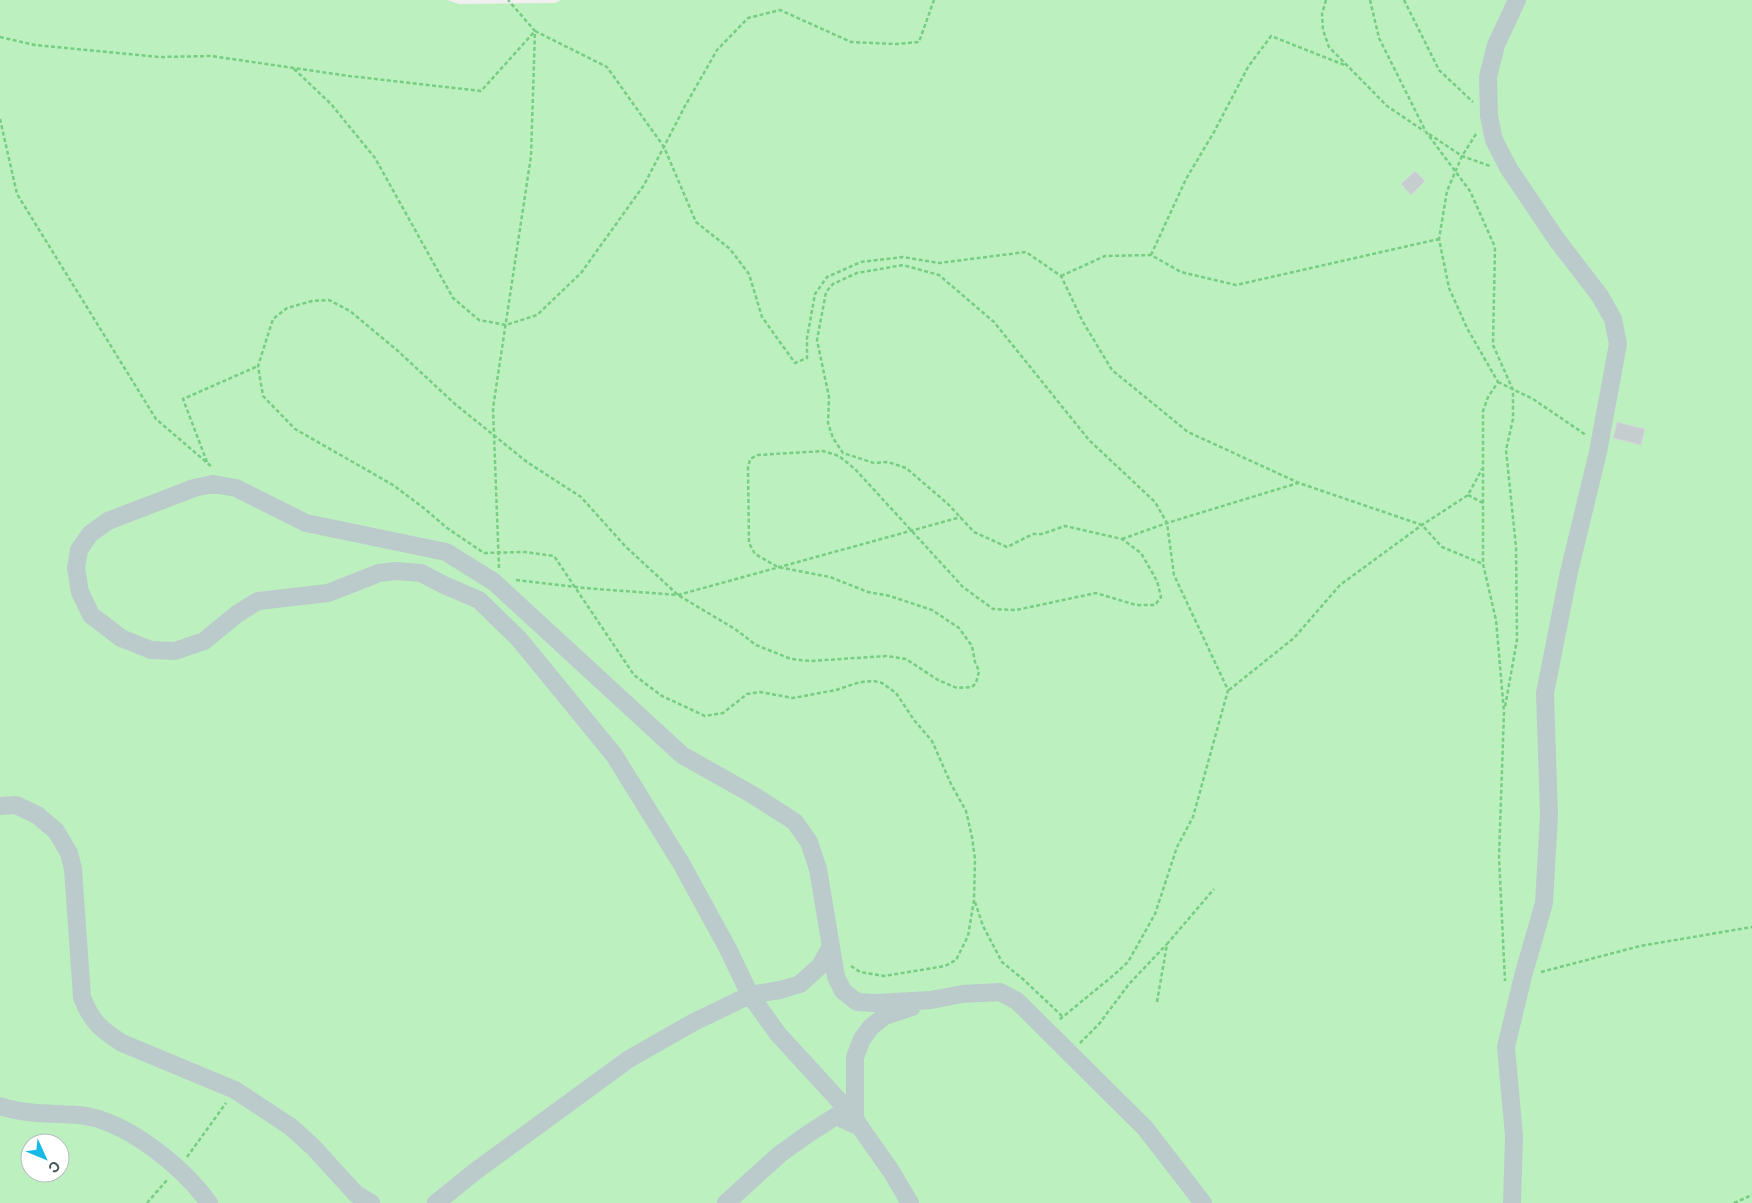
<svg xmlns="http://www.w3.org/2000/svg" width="1752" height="1203" font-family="Inter,sans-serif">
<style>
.green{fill:#bdf0bf;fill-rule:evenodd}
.building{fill:#c6cdcf;stroke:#d3d8db}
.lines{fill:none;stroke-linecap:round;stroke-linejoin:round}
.path{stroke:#75ce82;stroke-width:2.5;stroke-dasharray:4 2.5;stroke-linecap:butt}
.minor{stroke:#bbcbcc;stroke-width:18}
</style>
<rect width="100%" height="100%" fill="#f2eff0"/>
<path class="green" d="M0,0H447L459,4L555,3L561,0H1752V1203H0ZM30,1143H60V1173H30Z"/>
<path class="building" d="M1415,171L1425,181L1411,195L1401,184Z
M1617,422L1645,429L1641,445L1613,438Z"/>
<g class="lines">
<path class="path" d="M1326,0L1322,14L1323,30L1329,47L1387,106L1424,131
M1370,0L1379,38L1426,132L1470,191L1495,247L1493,345L1513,390V419L1506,450L1516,547L1517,640L1505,707
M1404,0L1439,70L1473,102
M0,37L35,45L159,57L211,56L349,76L481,91L535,31L607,67L664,147L696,222L730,249L749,274L762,317L795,363L807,358V338L815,294L827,277L861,262L903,257L939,263L1026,252L1061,276L1083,322L1112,370L1188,432L1299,483L1422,525L1442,547L1483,564
M294,69L331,104L375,158L453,298L479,320L506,325L537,315L581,273L644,185L685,106L717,50L748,18L780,10L851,42L896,44L919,42L934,0
M0,119L17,194L156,419L212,467
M1429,134L1462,156L1490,166
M1476,134L1462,156L1447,191L1439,239L1449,288L1467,328L1498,382L1488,397L1483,411V564L1496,620L1504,712L1499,857L1505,981
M1151,255L1186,179L1214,132L1248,67L1271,36L1347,66
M1061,276L1105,256L1151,255L1181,272L1236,285L1439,239
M1498,382L1533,399L1586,435
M207,462L183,399L258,366
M1468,495L1483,503
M1122,539L1167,523L1298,483
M499,568L493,408L531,156L535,31L508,0
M516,580L584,588L678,595L961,517
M1229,690L1294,638L1340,585L1422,525L1468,495L1482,469
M975,902L983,926L1002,962L1024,980L1062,1016
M851,966L860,972L884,976L945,966L956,960L968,936L974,900L975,859L972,837L966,811L951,784L932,741L914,720L896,693L882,683L874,681L860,682L836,690L793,698L760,692L747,694L723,713L705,716L662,696L634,675L554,556L525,552L484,553L447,528L425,509L393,485L295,429L263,396L258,366L273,319L287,308L312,301L329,300L350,311L398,351L455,404L527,462L581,497L625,546L678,595L735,629L756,645L791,659L811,661L886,656L906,659L938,680L957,688L972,687L976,683L979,671L975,662L972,646L959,628L932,610L890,596L868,592L830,577L778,567L755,554L749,543L748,468L750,459L758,455L823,451L839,456L855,469L963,587L993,609L1016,610L1096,593L1136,605H1155L1161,597L1157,581L1141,553L1122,539L1065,526L1042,534H1033L1007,547L974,532L948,504L906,468L888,462L874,463L843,453L833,438L828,423L829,397L817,340L826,292L833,284L857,273L903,265L939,275L994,322L1089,440L1155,502L1167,523L1174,575L1228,690L1193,817L1177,847L1155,914L1128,962L1115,974L1059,1020
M1541,972L1640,946L1752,927
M1157,1002L1167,944L1214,889
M1080,1043L1099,1024L1129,984L1167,944
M187,1157L226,1103
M147,1203L167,1180
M1734,1203L1752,1195"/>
<path class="minor" d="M0,806L16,805L37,815L56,831L69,853L73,869L82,997C91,1021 100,1029 122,1043L235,1090L291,1127L313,1147L356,1194L371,1203
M0,1106C26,1115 52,1113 79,1115C126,1120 182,1166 209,1203
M855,1118V1057L862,1039L871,1027L885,1016L912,1007
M436,1203L477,1170L629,1059L694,1022L750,995L780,990L800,984L820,966L831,946
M726,1203L780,1154L808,1134L836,1116L858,1126
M910,1203L891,1171L860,1127L855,1118L778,1034L750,995L728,949L681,863L614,755L519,639L479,600L444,585L421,573L396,571L379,573L328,593L258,601L237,614L204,641L175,651L151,650L121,638L91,615L80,592L76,568L79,550L90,534L108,521L194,488L213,484L236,488L306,523L446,552L494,582L682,755L753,795L795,822L809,842L818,869L836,977L843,991L857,1002L875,1003L931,1000L962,994L1000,992L1017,1001L1145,1128L1203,1203
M1512,1203L1514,1136L1506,1047L1523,976L1544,903L1549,815L1545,693L1569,572L1598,452L1618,344L1613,319L1600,296L1557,240L1509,169L1494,140L1489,116L1488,77L1496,45L1517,0"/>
</g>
<g transform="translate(45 1158) rotate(134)"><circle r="24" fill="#ffffff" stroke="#b5bdbe"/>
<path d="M0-4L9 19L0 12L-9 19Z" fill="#16bae5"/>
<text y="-8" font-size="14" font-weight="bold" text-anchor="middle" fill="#475b5d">С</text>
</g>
</svg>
